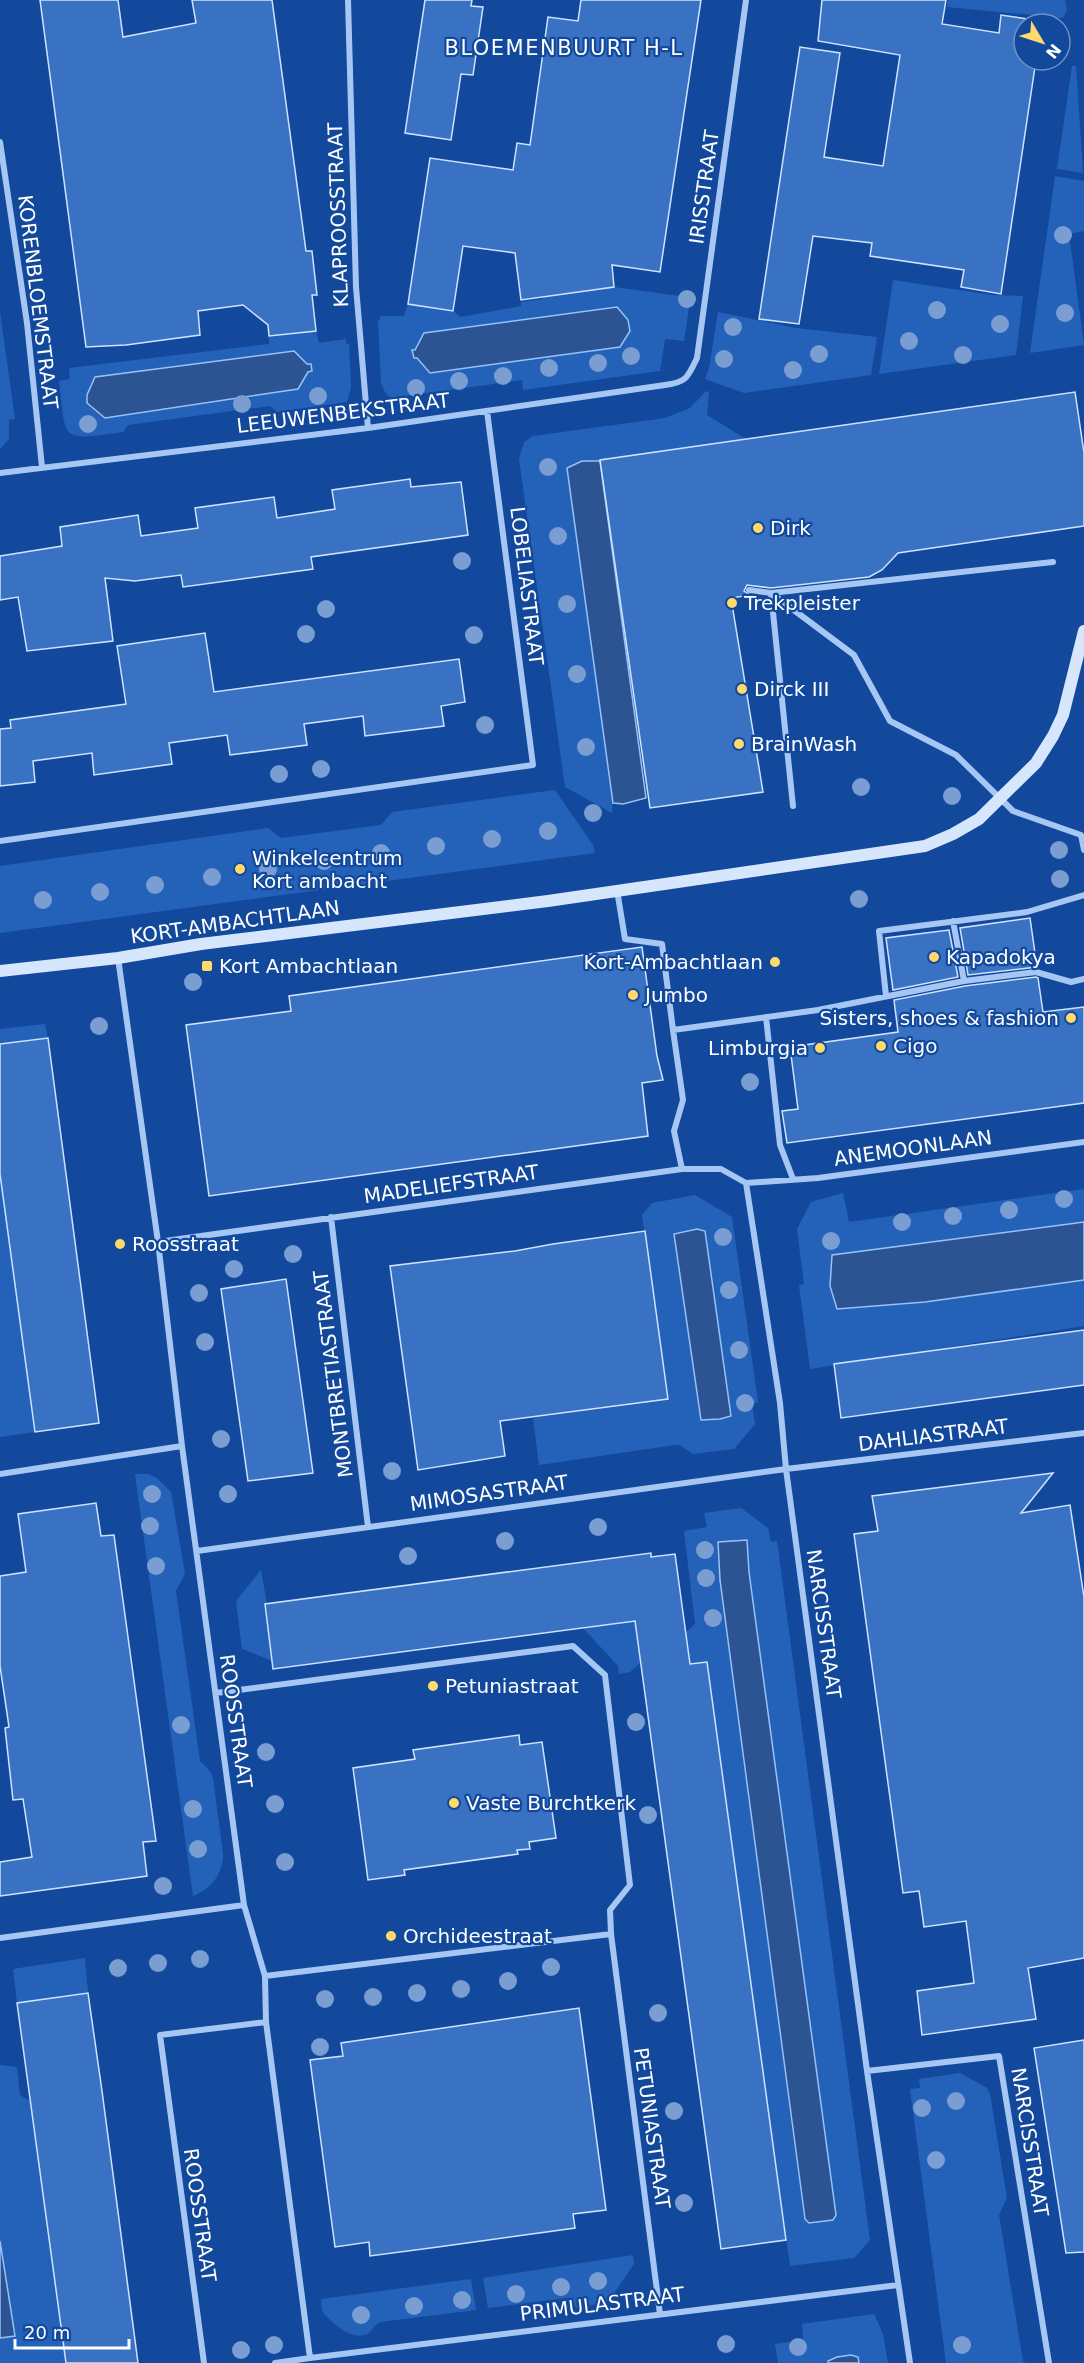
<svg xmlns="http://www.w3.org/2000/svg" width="1084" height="2363" font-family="'DejaVu Sans',sans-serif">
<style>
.green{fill:#2462ba;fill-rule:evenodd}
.water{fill:#2d5492;stroke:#98c1f7;stroke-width:1.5}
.building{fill:#3a72c3;stroke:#cfe2fe;stroke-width:1.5}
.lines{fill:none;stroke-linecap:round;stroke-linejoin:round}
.street{stroke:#a6c7f4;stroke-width:6}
.secondary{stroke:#d6e6fd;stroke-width:12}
.tree{fill:#7a9dd2}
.poi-dot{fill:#ffda6a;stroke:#12499c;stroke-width:2}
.labels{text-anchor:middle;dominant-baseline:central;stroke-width:4.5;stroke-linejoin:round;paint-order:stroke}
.street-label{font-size:20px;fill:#fff;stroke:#12499c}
.poi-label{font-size:20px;fill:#fff;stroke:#12499c;text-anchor:start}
.neighbourhood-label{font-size:21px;letter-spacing:1.5px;fill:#fff;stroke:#12499c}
</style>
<rect width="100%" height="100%" fill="#12499c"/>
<path class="green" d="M948,0H1065L1067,10L1063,18L947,7Z
M1072,66H1076L1083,173L1057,169Z
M1055,176L1084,181V231L1069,234L1084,345L1030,353Z
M893,280L992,295L1023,296L1016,355L879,374Z
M614,287L687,297V300L690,301L684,341L665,339L660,371L523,390L522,380L390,398L385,392L381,383L378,321L380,320V316H404L408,304L453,311L461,317L521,306V302L543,299V297Z
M0,312L15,419L9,420V439L0,449Z
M718,312L796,328L877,337L871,375L744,393L705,379L709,368Z
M316,331L319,343L346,339V344H349L351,387L347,402L277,412L270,406L128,425L123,432C60,441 66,442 59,381L70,379L69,368L269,344V336ZM294,351L307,364L96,377Z
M706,391L709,392L707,415L746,439L600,461H582L567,468L613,803L612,813L565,787L519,459L524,442L533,436L665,418L690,408Z
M555,790L593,845L595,853L0,933V866L268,828L281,838L381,825L392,812Z
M45,1024L48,1038L0,1044V1029Z
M0,1174L35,1432L0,1437Z
M1084,1189V1222L832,1255L830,1286L837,1309L925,1302L1084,1280V1326L810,1369L799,1285L804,1284L797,1229L811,1202L843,1193L849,1222Z
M695,1195L732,1217L758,1402L752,1404L755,1424L734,1449L693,1454L680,1445H675L539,1465L533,1419L538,1417L669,1400L642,1215L652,1203ZM697,1229L731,1416L720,1419L675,1234Z
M135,1474H148L157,1478L171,1492L185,1574L176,1591L200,1761L210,1771L213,1778L223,1854C223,1874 211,1889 193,1896Z
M741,1508L768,1528L771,1542L777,1541L870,2240L854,2258L790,2266L707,1663L642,1671L695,1624L684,1531L707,1527L704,1513ZM747,1541L749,1572L836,2215L833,2220L809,2223L804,2219L720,1580L718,1542Z
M261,1570L267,1604L265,1605L272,1661L242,1649L236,1601Z
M657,1618L683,1626L630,1672L619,1674L618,1666L583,1628Z
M85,1958L88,1993L17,2003L13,1969Z
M0,2065L17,2067L20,2095L31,2102L66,2363H0V2338L15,2335L0,2241Z
M960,2073L987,2088L990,2094L1007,2198L999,2215L1023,2361L1026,2363H946L910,2089L920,2088L919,2079Z
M633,2255L634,2264L608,2302L577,2308L566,2298L488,2308L483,2278Z
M471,2279L476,2310L380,2322C374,2325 372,2332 367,2334C352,2341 331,2323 322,2311L321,2299Z
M874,2314L883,2334L888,2363H859L858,2357L828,2361V2363H778L775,2344L803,2340L802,2324Z"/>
<path class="water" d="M617,307L628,320L630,331L620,347L430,373L417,358H414L412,350H415L424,333Z
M294,351L307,364H311L312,371L308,372L298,389L105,418L87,403V395L95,377Z
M582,461H600L646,798L623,804L613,803L567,468Z
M1084,1222V1280L925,1302L837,1309L830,1286L832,1255Z
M697,1229L705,1231L731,1416L720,1419L701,1420L674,1234Z
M747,1540L749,1572L836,2215L833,2220L809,2223L805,2219L720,1580L718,1542Z
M0,2241L15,2336L0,2338Z
M851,2355L858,2357L859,2363H828V2361L837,2357Z"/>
<path class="building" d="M40,0H118L123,37L196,23L192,0H272L306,251H312L314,269L317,295H312L316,331L269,336L268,325L243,305L198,311L200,335L126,345L86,347Z
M425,0H472L471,6L483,7L473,75L461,74L451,140L405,133Z
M581,0H701L660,272L612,265L614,287L521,300L515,253L463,246L453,311L408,304L430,158L513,170L517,143L530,145L548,17L578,21Z
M822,0H946L942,24L999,33L1001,15L1042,21L1041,24H1024V60H1036L1001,294L961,287L964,270L870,256L872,243L813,236L799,324L759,319L800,47L840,53L824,157L883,166L900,55L818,41Z
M1075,392L1084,453V526L898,553L882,570L869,577L771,588L747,585L744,591L750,595L731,598L763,792L650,808L600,460Z
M410,479L411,487L461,482L468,535L311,557L313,569L183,587L181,575L135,581L105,578L113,641L27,651L18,597L0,600V556L62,546L60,527L138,515L141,536L198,528L195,508L274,497L277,518L335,509L332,490Z
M205,633L214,692L459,659L465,702L441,706L444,726L365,736L363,716L304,724L307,745L230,755L227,735L169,743L172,764L94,775L92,753L33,761L35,782L0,786V729L11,728L10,720L126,704L117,646Z
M1030,918L1037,967L968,975L960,928Z
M949,930L958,977L893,990L886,938Z
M642,947L657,1056L663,1080L642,1083L648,1136L209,1196L186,1025L291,1011L289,996Z
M1036,977L1038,978L1043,1012L1084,1007V1103L787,1143L782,1111L798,1109L790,1047L898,1032L894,1000L965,986Z
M48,1038L99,1423L35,1432L0,1174V1044Z
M645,1231L668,1399L500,1421L505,1456L418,1470L390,1266L515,1251L553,1244Z
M286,1279L313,1473L248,1481L221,1289Z
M1084,1330V1385L841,1418L834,1364Z
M1053,1473L1021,1513L1070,1505L1084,1597V1958L1028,1968L1036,2019L922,2035L917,1991L974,1983L966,1921L924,1927L919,1891L903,1893L854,1534L878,1531L872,1496Z
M96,1503L101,1536L114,1535L156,1841L143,1842L147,1876L0,1896V1862L32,1857L23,1799L13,1800L5,1728L9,1727L0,1666V1576L26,1572L18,1514Z
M651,1553V1557L675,1554L690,1664L707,1662L786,2240L721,2249L635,1621L273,1669L265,1604Z
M519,1735L520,1745L542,1742L556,1838L529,1842L530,1849L517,1850L518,1854L404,1870L405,1875L368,1880L353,1768L415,1759L413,1750Z
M88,1993L102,2091L138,2363H66L17,2003Z
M579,2008L606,2210L573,2214L575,2228L438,2247L370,2256L369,2242L335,2247L310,2060L343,2056L341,2043Z
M1084,2040V2252L1066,2253L1034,2048Z"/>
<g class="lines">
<path class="street" d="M348,0L356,287L368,428
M0,142L27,323L42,467
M0,473L368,428L665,385C687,382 688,377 697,358L746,0
M749,590L771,593L854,655L890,721L956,755L1013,811L1081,835L1084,850
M793,806L771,593L1053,562
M0,841L533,765L487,411
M617,890L625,939L662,944L673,1030L818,1010L964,981L1036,972L1071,982L1084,979
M953,921L964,981
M118,958L158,1242L182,1446L244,1905L265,1976L266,2022L310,2358L275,2363
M886,996L879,931L1027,912L1084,895
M766,1017L780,1145L793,1179
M673,1030L683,1100L674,1131L682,1169
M746,1183L780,1403L786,1469L867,2071L910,2363
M746,1183L818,1178L1084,1142
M331,1217L368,1527
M158,1242L682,1169H721L746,1183
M0,1474L182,1446
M197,1551L786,1469L1084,1433
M216,1693L573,1646L605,1675L630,1885L610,1910L611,1934L660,2314
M0,1938L244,1905
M265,1976L611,1934
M867,2071L999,2056L1049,2363
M310,2358L898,2285
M204,2363L160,2035L266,2022"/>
<path class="secondary" d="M0,971L118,958L201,944L548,901L925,846L953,834L979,819L1036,763L1053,736L1063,715L1084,631"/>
</g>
<g class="tree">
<circle cx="1063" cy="235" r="9"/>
<circle cx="687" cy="299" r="9"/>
<circle cx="937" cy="310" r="9"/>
<circle cx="1065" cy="313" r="9"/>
<circle cx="1000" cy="324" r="9"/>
<circle cx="733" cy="327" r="9"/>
<circle cx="909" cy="341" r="9"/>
<circle cx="819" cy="354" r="9"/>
<circle cx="963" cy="355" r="9"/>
<circle cx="631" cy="356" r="9"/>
<circle cx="724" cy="359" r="9"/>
<circle cx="598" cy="363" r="9"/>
<circle cx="549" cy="368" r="9"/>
<circle cx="793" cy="370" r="9"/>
<circle cx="503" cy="376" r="9"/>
<circle cx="459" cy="381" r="9"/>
<circle cx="416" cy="388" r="9"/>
<circle cx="318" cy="396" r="9"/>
<circle cx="242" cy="404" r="9"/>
<circle cx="88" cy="424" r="9"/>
<circle cx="548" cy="467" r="9"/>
<circle cx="558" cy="536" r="9"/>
<circle cx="462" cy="561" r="9"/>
<circle cx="567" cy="604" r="9"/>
<circle cx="326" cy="609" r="9"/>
<circle cx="306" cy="634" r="9"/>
<circle cx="474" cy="635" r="9"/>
<circle cx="577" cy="674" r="9"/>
<circle cx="485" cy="725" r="9"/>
<circle cx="586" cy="747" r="9"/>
<circle cx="321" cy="769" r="9"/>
<circle cx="279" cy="774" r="9"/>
<circle cx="861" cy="787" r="9"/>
<circle cx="952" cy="796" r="9"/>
<circle cx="593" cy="813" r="9"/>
<circle cx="548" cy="831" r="9"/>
<circle cx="492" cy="839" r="9"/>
<circle cx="436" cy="846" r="9"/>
<circle cx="1059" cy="850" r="9"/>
<circle cx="381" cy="853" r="9"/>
<circle cx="324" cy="861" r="9"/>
<circle cx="268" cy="869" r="9"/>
<circle cx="212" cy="877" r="9"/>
<circle cx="1060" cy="879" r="9"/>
<circle cx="155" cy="885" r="9"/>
<circle cx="100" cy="892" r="9"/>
<circle cx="859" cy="899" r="9"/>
<circle cx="43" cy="900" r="9"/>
<circle cx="193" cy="982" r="9"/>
<circle cx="99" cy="1026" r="9"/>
<circle cx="750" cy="1082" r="9"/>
<circle cx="1064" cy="1199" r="9"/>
<circle cx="1009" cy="1210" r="9"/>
<circle cx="953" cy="1216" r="9"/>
<circle cx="902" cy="1222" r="9"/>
<circle cx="723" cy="1237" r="9"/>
<circle cx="831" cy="1241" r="9"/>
<circle cx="293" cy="1254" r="9"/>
<circle cx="234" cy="1269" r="9"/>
<circle cx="729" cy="1290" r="9"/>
<circle cx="199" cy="1293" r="9"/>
<circle cx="205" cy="1342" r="9"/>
<circle cx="739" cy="1350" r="9"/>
<circle cx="745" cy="1403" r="9"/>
<circle cx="221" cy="1439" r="9"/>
<circle cx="392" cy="1471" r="9"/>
<circle cx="152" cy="1494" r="9"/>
<circle cx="228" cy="1494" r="9"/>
<circle cx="150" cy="1526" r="9"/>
<circle cx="598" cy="1527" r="9"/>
<circle cx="505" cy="1541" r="9"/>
<circle cx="705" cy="1550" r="9"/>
<circle cx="408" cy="1556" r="9"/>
<circle cx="156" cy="1566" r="9"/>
<circle cx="706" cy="1578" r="9"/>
<circle cx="713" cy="1618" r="9"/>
<circle cx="636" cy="1722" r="9"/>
<circle cx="181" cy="1725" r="9"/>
<circle cx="266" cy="1752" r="9"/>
<circle cx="275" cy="1804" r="9"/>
<circle cx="193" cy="1809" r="9"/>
<circle cx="648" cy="1815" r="9"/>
<circle cx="198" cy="1849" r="9"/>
<circle cx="285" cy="1862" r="9"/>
<circle cx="163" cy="1886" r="9"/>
<circle cx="200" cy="1959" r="9"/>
<circle cx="158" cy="1963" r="9"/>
<circle cx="551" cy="1967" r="9"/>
<circle cx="118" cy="1968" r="9"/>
<circle cx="508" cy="1981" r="9"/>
<circle cx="461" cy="1989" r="9"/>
<circle cx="417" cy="1993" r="9"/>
<circle cx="373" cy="1997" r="9"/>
<circle cx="325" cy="1999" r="9"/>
<circle cx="658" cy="2013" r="9"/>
<circle cx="320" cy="2047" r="9"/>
<circle cx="956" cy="2101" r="9"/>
<circle cx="922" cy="2108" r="9"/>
<circle cx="674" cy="2111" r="9"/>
<circle cx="936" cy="2160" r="9"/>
<circle cx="684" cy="2203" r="9"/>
<circle cx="598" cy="2281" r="9"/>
<circle cx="561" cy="2287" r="9"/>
<circle cx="516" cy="2294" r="9"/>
<circle cx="462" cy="2300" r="9"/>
<circle cx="414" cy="2306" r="9"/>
<circle cx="361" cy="2315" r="9"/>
<circle cx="726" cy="2344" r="9"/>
<circle cx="274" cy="2345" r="9"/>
<circle cx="962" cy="2345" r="9"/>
<circle cx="798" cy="2347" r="9"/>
<circle cx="241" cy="2350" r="9"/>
</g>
<g class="poi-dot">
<circle cx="758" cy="528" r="6"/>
<circle cx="732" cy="603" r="6"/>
<circle cx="742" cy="689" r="6"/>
<circle cx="739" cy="744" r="6"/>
<circle cx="240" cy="869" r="6"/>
<circle cx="934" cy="957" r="6"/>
<circle cx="775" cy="962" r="6"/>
<rect x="201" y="960" width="12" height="12" rx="3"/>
<circle cx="633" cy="995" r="6"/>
<circle cx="1071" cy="1018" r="6"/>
<circle cx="881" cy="1046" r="6"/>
<circle cx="820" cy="1048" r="6"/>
<circle cx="120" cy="1244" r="6"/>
<circle cx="433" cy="1686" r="6"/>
<circle cx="454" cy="1803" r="6"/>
<circle cx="391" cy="1936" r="6"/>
</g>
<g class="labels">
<g class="street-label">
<text transform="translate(704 187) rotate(-82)">IRISSTRAAT</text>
<text transform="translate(338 215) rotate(-92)">KLAPROOSSTRAAT</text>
<text transform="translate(38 302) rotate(83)">KORENBLOEMSTRAAT</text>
<text transform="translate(343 413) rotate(-7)">LEEUWENBEKSTRAAT</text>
<text transform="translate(527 586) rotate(83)">LOBELIASTRAAT</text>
<text transform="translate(235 922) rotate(-8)">KORT-AMBACHTLAAN</text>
<text transform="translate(913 1148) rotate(-8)">ANEMOONLAAN</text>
<text transform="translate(451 1184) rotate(-8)">MADELIEFSTRAAT</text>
<text transform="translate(333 1374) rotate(-97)">MONTBRETIASTRAAT</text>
<text transform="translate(933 1435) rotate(-7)">DAHLIASTRAAT</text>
<text transform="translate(489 1493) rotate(-8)">MIMOSASTRAAT</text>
<text transform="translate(824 1624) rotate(82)">NARCISSTRAAT</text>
<text transform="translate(236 1721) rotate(82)">ROOSSTRAAT</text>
<text transform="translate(652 2128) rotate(82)">PETUNIASTRAAT</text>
<text transform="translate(1030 2142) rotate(81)">NARCISSTRAAT</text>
<text transform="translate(200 2215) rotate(82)">ROOSSTRAAT</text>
<text transform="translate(602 2304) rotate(-7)">PRIMULASTRAAT</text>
</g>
<g class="poi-label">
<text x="770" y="528">Dirk</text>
<text x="744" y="603">Trekpleister</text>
<text x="754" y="689">Dirck III</text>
<text x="751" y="744">BrainWash</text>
<text x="252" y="858">Winkelcentrum<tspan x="252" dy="23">Kort ambacht</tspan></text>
<text x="946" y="957">Kapadokya</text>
<text x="763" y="962" text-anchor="end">Kort-Ambachtlaan</text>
<text x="219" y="966">Kort Ambachtlaan</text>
<text x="645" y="995">Jumbo</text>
<text x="1059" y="1018" text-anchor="end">Sisters, shoes &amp; fashion</text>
<text x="893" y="1046">Cigo</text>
<text x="808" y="1048" text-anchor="end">Limburgia</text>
<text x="132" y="1244">Roosstraat</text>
<text x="445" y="1686">Petuniastraat</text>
<text x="466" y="1803">Vaste Burchtkerk</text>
<text x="403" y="1936">Orchideestraat</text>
</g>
<g class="neighbourhood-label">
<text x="564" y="48">BLOEMENBUURT H-L</text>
</g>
</g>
<g transform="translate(1042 42) rotate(129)"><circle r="28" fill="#12499c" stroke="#7192c4" stroke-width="1.5"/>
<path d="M0-4.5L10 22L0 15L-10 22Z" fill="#ffda6a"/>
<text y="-9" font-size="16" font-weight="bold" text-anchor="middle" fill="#ffffff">N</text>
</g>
<path d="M15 2339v9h114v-9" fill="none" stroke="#ffffff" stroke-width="3"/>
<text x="24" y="2339" font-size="18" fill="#ffffff" stroke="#12499c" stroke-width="4.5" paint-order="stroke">20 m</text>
</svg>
